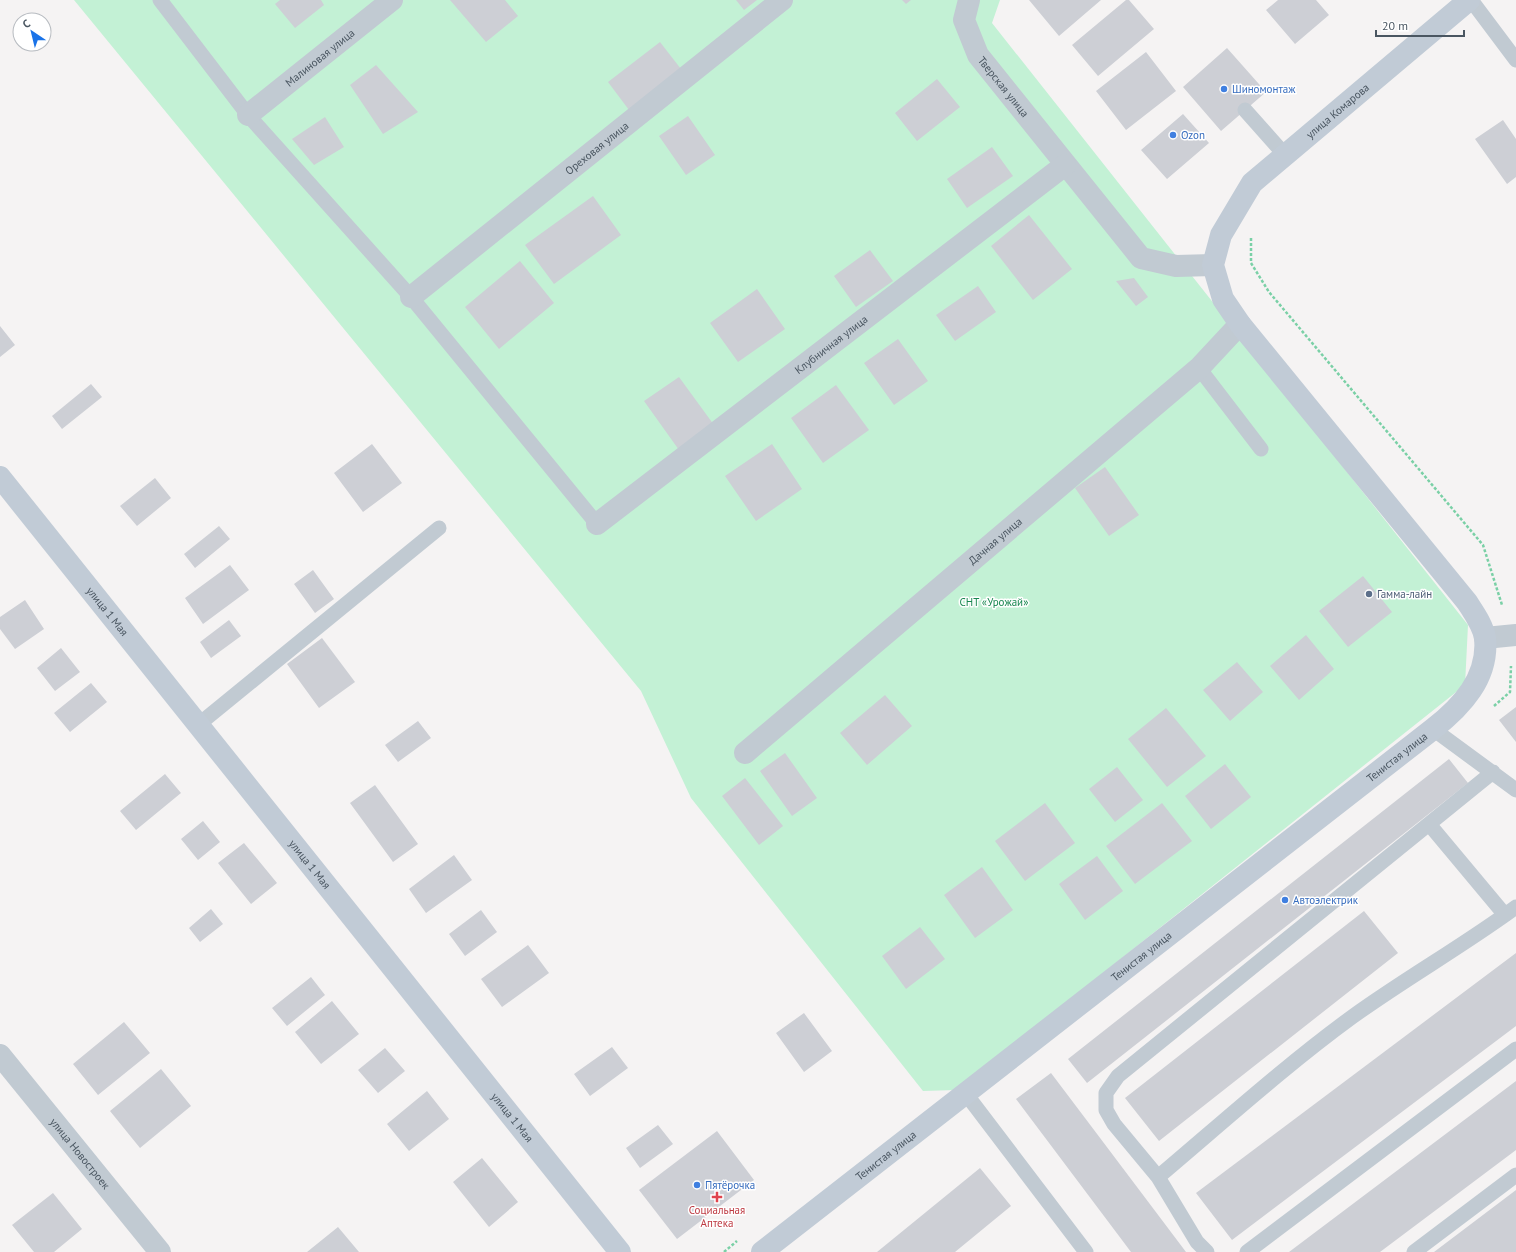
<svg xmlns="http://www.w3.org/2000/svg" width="1516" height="1252" font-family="'PT Sans',sans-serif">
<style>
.green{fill:#c3f1d5}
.building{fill:#cdcfd5}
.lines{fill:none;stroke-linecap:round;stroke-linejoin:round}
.path{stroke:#7ad0a6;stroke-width:2.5;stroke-dasharray:3 2;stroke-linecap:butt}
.lane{stroke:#c1cad2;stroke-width:15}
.street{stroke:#c1cad2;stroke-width:22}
.secondary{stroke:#c1cbd6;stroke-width:22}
.shop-dot{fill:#3f7fe0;stroke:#fff;stroke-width:1.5}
.service-dot{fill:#5c6f8a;stroke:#fff;stroke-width:1.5}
.health-dot{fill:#e0444e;stroke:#fff;stroke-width:1.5}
.labels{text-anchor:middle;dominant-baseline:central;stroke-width:3;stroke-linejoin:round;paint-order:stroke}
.street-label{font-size:11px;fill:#4a5661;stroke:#fff}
.shop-label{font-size:11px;fill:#366cbe;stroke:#fff;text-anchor:start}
.service-label{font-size:11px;fill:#4e5e75;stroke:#fff;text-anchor:start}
.park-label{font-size:11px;fill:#17864f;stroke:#fff}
.health-label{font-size:11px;fill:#be3a42;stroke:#fff}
</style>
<rect width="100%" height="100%" fill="#f5f3f3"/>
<path class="green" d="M74,0H1000L992,23L1468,625L1465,685L956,1090L923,1091L691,798L641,691Z"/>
<path class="building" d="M280,0H321L324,5L295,28L275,4Z
M450,0H505L518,16L486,42Z
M736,0H757L744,10Z
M902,0H911L906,4Z
M1029,0H1101L1059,36Z
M1126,0H1129L1154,29L1098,76L1072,45Z
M1278,0H1316L1329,15L1295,44L1266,10Z
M660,42L681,69L629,110L608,82Z
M1227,48L1266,92L1221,131L1183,87Z
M1146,52L1176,91L1126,130L1096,91Z
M376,65L418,112L383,134L350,85Z
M937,79L960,107L917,141L895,113Z
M1183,114L1209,143L1167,179L1141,150Z
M688,116L715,155L686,175L659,136Z
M325,117L344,147L314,165L292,139Z
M1503,120L1516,139V177L1507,184L1475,139Z
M992,147L1013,176L967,208L947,179Z
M593,196L621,235L554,284L525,245Z
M1029,215L1072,269L1033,300L991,246Z
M870,250L893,281L856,307L834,276Z
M520,261L554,303L499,349L465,307Z
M1134,278L1148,297L1136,306L1116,281Z
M978,286L996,312L955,341L936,315Z
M757,289L785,329L738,362L710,323Z
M0,326L15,345L0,357Z
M898,339L928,381L894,405L864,363Z
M679,377L714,425L679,450L644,401Z
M91,384L102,397L62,429L52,416Z
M836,385L869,430L823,463L791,418Z
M372,444L402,483L363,512L334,473Z
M772,444L802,489L756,521L725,476Z
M1105,467L1139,515L1109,536L1075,488Z
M155,478L171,498L137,526L120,506Z
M219,526L230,539L195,568L184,554Z
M230,565L249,590L203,624L185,598Z
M313,570L334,599L315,613L294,584Z
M1363,576L1392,612L1348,647L1319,611Z
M25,600L44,629L15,649L0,629V617Z
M229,620L241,636L211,658L200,642Z
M1306,635L1334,669L1299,700L1270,666Z
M322,638L355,682L319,708L287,664Z
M61,648L80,672L55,691L37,668Z
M1237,662L1263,692L1230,721L1203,690Z
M91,683L107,702L70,732L54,713Z
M885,695L912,726L867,765L840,733Z
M1516,707V742L1499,720Z
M1166,708L1206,756L1167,787L1128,739Z
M418,721L431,738L398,762L385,745Z
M785,753L817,798L792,816L760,771Z
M1449,759L1468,783L1087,1083L1068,1059Z
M1225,764L1251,797L1211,829L1185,796Z
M1117,767L1143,800L1115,822L1089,789Z
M165,774L181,793L136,830L120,811Z
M745,778L783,826L759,845L722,796Z
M375,785L418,844L393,862L350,803Z
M1045,803L1075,843L1025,881L995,841Z
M1162,803L1192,841L1135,884L1106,846Z
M203,821L220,842L198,860L181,839Z
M244,843L277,883L251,904L218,863Z
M454,855L472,880L426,913L409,889Z
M1097,856L1123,891L1085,920L1059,884Z
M982,867L1013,910L975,938L944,895Z
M211,909L223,924L200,942L189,928Z
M481,910L497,932L465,956L449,934Z
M1364,911L1398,953L1159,1141L1125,1098Z
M920,927L945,959L906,989L882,956Z
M528,945L549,973L502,1007L481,979Z
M1516,953V1026L1232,1240L1196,1193Z
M311,977L325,995L287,1026L272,1008Z
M332,1001L359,1034L321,1064L295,1032Z
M804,1013L832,1051L804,1072L776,1033Z
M124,1022L150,1053L98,1095L73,1064Z
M612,1047L628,1068L590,1096L574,1074Z
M385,1048L405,1071L378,1093L358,1070Z
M161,1069L191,1106L140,1148L110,1111Z
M1051,1073L1085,1118L1186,1252H1131L1016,1099Z
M1516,1081V1150L1380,1252H1289Z
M427,1091L449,1119L409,1151L387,1124Z
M658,1125L673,1144L640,1168L626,1148Z
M717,1131L754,1180L677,1239L639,1190Z
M482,1158L518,1202L489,1227L453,1182Z
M980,1168L1011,1206L955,1252H877Z
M1516,1190V1252H1434Z
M53,1193L82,1229L54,1252H34L12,1225Z
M338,1227L359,1252H307Z"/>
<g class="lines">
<path class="path" d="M1251,238V263L1269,292L1483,545L1502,605
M1494,706L1510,692L1511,666
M724,1252L737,1241"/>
<path class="lane" d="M160,0L248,115L411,297L597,524
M1471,0L1516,60
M1245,110L1285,155
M1199,368L1261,449
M198,725L439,528
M1433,729L1516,790
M1429,824L1505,915
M966,1094L1086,1252
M1158,1177C1222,1123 1285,1066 1352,1017C1406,978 1463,946 1516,907
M1207,1252L1197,1242L1158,1177L1114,1124L1106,1110V1093L1118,1076L1493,772
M1247,1252L1516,1049
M1414,1252L1516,1175"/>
<g class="street">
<path id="s1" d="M969,0L964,20L978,55L1141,258L1176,266L1213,265"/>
<path id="s2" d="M248,115L392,0"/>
<path id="s3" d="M411,297L782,0"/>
<path id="s4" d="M597,524L1065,165"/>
<path d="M1485,638L1516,635"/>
<path id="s5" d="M745,753L1199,368L1240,324"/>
<path id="s6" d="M0,1055L160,1252"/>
</g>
<g class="secondary">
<path id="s7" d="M0,477L620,1252"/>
<path id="s8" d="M762,1252L1433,729C1461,707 1489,678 1485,638C1483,625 1474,613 1467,602L1240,324L1223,299L1213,265L1221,235L1252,183L1469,0"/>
</g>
</g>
<g class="shop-dot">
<circle cx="1224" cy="89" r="4"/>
<circle cx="1173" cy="135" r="4"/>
<circle cx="1285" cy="900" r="4"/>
<circle cx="697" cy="1185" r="4"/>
</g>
<circle class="service-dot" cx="1369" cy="594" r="4"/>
<path class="health-dot" d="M715 1191h4v4h4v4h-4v4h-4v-4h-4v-4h4z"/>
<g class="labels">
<g class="street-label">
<text stroke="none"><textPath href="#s2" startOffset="92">Малиновая улица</textPath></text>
<text stroke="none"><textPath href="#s1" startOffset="99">Тверская улица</textPath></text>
<text stroke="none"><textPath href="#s8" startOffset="1629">улица Комарова</textPath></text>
<text stroke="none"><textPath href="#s3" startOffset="238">Ореховая улица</textPath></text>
<text stroke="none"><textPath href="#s4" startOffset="295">Клубничная улица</textPath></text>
<text stroke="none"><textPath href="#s5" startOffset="328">Дачная улица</textPath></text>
<text stroke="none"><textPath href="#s7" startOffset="172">улица 1 Мая</textPath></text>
<text stroke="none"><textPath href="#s8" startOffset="805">Тенистая улица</textPath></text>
<text stroke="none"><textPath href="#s7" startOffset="496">улица 1 Мая</textPath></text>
<text stroke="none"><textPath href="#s8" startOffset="481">Тенистая улица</textPath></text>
<text stroke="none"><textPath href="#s7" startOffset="820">улица 1 Мая</textPath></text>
<text stroke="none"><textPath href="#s6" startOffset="127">улица Новостроек</textPath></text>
<text stroke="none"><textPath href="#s8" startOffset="157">Тенистая улица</textPath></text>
</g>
<g class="shop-label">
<text x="1232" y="89">Шиномонтаж</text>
<text x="1181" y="135">Ozon</text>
<text x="1293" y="900">Автоэлектрик</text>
<text x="705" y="1185">Пятёрочка</text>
</g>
<g class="service-label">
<text x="1377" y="594">Гамма-лайн</text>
</g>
<g class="park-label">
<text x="994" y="602">СНТ «Урожай»</text>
</g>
<g class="health-label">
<text x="717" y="1210">Социальная<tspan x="717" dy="13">Аптека</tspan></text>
</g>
</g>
<g transform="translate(32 32) rotate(325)"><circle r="19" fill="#ffffff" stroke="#b7bbc0"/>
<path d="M0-3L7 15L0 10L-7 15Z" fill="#1a73e8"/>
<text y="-6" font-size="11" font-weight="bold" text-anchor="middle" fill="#4a5661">С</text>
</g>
<path d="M1376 30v6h88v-6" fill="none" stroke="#4a5661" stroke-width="2"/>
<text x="1382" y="30" font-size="12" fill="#4a5661" stroke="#ffffff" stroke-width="3" paint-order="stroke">20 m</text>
</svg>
